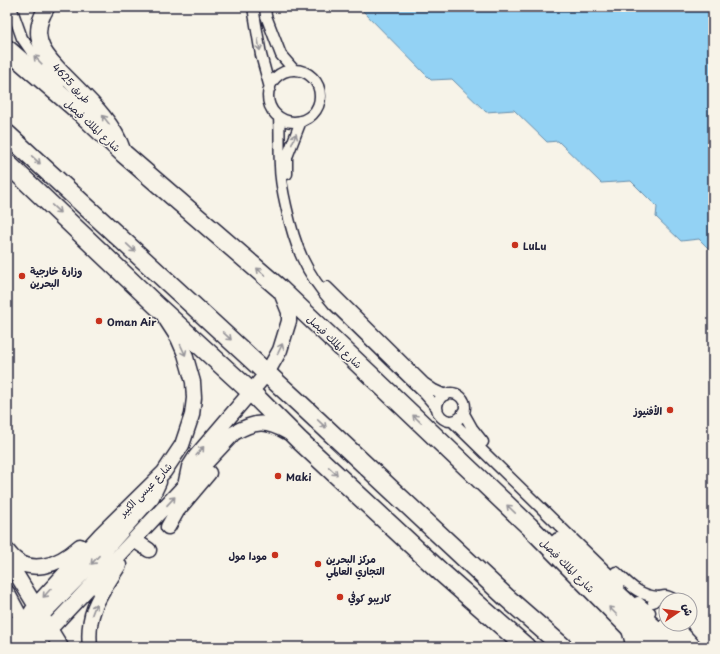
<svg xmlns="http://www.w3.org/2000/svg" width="720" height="654" font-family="'Playpen Sans','Playpen Sans Arabic',sans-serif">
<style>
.water{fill:#93d2f4;stroke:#668caa}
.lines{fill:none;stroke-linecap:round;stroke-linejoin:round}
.street-casing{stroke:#22223b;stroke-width:13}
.secondary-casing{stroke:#22223b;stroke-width:17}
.primary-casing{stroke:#22223b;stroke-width:18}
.highway-casing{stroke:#22223b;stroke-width:21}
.street{stroke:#f7f3e8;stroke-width:10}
.secondary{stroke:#f7f3e8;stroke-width:14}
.primary{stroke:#f7f3e8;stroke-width:15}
.highway{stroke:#f7f3e8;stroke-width:18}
.oneway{stroke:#97959a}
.poi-dot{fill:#c8321e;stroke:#f7f3e8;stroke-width:1.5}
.labels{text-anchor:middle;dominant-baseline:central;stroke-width:3;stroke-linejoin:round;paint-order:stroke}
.street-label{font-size:10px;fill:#22223b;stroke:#f7f3e8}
.poi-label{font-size:10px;font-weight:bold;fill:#22223b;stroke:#f7f3e8;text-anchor:start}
</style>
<rect width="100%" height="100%" fill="#f7f3e8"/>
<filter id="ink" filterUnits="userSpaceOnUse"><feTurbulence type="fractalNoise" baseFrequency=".025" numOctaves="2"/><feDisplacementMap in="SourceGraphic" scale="8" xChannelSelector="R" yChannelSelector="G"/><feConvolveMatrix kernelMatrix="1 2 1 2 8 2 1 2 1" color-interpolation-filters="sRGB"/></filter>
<g filter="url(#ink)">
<path class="water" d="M359,7H713V253L699,239L681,241L656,217L657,207L631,181L601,183L558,141L547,142L514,110L486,112L452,79L431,80Z"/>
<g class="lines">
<defs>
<path id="street" d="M11,7L22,38L33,54L59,86
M253,7L261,55L270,88
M265,7L266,16L281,55L294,70
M268 96a26 26 0 1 1 52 0a26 26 0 1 1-52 0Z
M279,117C280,133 279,150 280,166C280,180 283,193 286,206C295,247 305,272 333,304L424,393L437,408
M287,174V157L301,121
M327,287L424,383L434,390L445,395
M437 407a14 14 0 1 1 28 0a14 14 0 1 1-28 0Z
M463,412L472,428L483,442
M452,421L619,584
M616,572C629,584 639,596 658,597
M638,602L650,612
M653,602C659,595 667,594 674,600
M664,624L688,647
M679,624L684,633L697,647"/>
<path id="secondary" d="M185,486L189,467L196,456L267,373L280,350L289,321V312L280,290
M168,527L177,511L209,473
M134,540L149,550
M7,550C27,579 59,565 80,546
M7,559L61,647
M7,592L27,629
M7,624L24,623L29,626
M628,626L632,640V647
M10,647L35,606L101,534L164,472L182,445L192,415L194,398L193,382L185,354L178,338L165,318
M23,647L33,624
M36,647L50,629L234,433C255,421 266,420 287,432
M36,647L35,631L41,616L97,559L152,497L159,482
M90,647C86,611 101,594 119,565"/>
<path id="primary" d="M47,7C40,18 36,29 40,42C43,54 53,63 61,72C83,95 113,120 123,151"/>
<path id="highway" d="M7,49L80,112L124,154L279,288L529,526L649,647
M7,134L299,403L507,598L563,647
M7,163L156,305L251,392L299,440L442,573L526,647
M559,542L571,551L674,647"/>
</defs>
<use href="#street" class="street-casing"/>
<use href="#secondary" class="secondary-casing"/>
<use href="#primary" class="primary-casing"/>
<use href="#highway" class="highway-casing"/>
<use href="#street" class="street"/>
<use href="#secondary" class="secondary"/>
<use href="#primary" class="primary"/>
<use href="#highway" class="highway"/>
</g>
<defs><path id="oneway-shaft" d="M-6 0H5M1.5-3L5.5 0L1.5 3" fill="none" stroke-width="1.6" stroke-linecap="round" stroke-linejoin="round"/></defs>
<g class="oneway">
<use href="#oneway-shaft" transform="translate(259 45) rotate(80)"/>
<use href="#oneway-shaft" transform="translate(38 60) rotate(-134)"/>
<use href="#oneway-shaft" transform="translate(106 120) rotate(-128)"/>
<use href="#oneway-shaft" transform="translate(294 139) rotate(-68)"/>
<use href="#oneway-shaft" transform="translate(36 160) rotate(43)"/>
<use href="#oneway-shaft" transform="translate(56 209) rotate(43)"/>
<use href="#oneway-shaft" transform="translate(131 248) rotate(43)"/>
<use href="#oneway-shaft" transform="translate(261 272) rotate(-139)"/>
<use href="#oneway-shaft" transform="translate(227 336) rotate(43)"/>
<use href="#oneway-shaft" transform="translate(280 349) rotate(-65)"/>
<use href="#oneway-shaft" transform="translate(183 350) rotate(65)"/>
<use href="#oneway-shaft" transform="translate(417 419) rotate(-136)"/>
<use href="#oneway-shaft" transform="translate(322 424) rotate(43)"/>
<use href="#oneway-shaft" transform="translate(200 451) rotate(-50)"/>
<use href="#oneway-shaft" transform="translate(333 471) rotate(43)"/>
<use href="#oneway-shaft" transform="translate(171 501) rotate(-47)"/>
<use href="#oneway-shaft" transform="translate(511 509) rotate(-136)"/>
<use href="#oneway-shaft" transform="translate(95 560) rotate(133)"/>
<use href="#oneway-shaft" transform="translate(47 593) rotate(132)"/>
<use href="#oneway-shaft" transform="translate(94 609) rotate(-69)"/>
<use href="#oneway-shaft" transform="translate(613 611) rotate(-135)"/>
</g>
</g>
<g class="poi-dot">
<circle cx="515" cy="245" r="4"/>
<circle cx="22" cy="276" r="4"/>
<circle cx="99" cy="321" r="4"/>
<circle cx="670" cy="410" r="4"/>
<circle cx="278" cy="476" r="4"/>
<circle cx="275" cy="555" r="4"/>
<circle cx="318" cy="564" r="4"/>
<circle cx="340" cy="597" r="4"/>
</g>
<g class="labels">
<g class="street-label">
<text transform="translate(72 83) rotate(47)">طريق 4625</text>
<text transform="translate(93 125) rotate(43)">شارع الملك فيصل</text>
<text transform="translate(335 341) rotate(44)">شارع الملك فيصل</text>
<text transform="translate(145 489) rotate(-46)">شارع عيسى الكبير</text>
<text transform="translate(568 565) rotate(45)">شارع الملك فيصل</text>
</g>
<g class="poi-label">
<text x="523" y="245">LuLu</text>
<text x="30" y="270">وزارة خارجية<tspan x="30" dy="12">البحرين</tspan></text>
<text x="107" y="321">Oman Air</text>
<text x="662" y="410" text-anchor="end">الأفنيوز</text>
<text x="286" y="476">Maki</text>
<text x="267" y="555" text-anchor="end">مودا مول</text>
<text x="326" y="558">مركز البحرين<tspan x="326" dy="12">التجاري العالمي</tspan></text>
<text x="348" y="597">كاريبو كوفي</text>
</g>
</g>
<rect width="720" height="654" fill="none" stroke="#f7f3e8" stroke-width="24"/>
<rect x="12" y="12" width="696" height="630" fill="none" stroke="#22223b" stroke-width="1.5" filter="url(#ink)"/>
<g transform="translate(678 612) rotate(77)"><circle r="19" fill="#f7f3e8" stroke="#a29fa3"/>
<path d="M0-3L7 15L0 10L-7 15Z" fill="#c8321e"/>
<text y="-6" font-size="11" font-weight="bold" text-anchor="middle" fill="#22223b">ش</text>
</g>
</svg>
